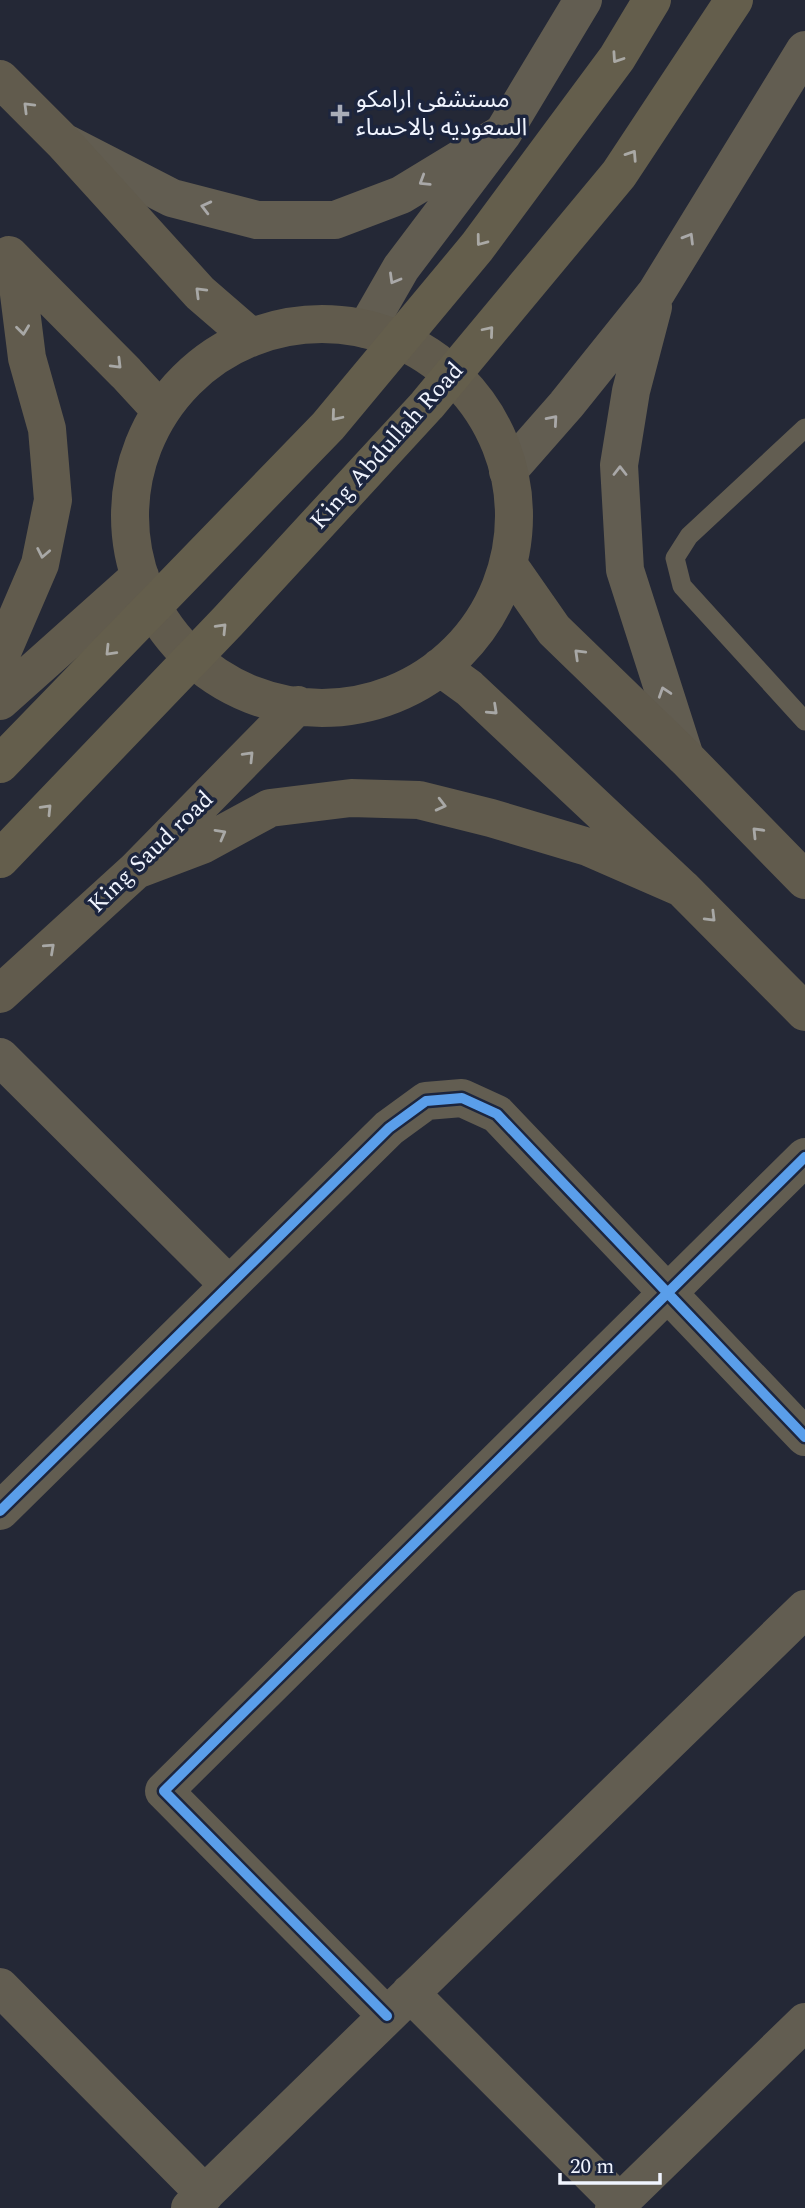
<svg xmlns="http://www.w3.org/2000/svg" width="805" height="2208" font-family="Spectral,'Noto Sans Arabic',serif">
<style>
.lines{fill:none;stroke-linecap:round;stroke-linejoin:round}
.service{stroke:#625d51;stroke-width:19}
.minor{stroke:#625d51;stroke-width:38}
.tertiary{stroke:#625d51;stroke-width:38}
.secondary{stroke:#615b4d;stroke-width:38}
.primary{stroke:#645e4c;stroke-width:38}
.cycleway-casing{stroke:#1c253e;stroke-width:15}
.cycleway{stroke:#5a9eea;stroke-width:10}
.oneway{stroke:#aaa9a5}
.oneway2{stroke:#a8a8a6}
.oneway3{stroke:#a9a8a8}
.poi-dot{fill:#a9adb8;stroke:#1c253e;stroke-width:2.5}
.labels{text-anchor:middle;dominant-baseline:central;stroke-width:7;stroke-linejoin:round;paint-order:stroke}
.poi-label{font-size:24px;fill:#f0f4fe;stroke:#1c253e;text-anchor:start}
.street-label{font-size:24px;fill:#f0f4fe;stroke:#1c253e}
</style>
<rect width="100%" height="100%" fill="#242836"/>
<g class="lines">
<path class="service" d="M805,428L689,536L675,558L682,586L805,721"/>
<path class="minor" d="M0,1057L229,1285
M0,1511L389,1128L426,1101L462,1098L497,1114L805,1437
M0,1987L205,2194
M410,1993L620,2203
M387,2016L164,1791L805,1157
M190,2208L805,1609
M614,2208L805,2022"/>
<path class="tertiary" d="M67,144L172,198L257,220H335L401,195L503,133
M653,307L631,391L619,465L625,570L685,757
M366,329L401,268L503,133L583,0
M508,471L566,405L656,293L805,50"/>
<path class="secondary" d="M0,79L63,142L200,293L251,337
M9,255L126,373L161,411
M130 516a192 192 0 1 1 384 0a192 192 0 1 1-384 0Z
M508,564L554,630L685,757L805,880
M0,657L40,564L53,500L47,429L27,358L15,262
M440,667L469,688L682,888L805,1012
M0,701L140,576
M136,870L202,845L270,808L351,798L419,800L491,818L588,847L682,888
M0,994L136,870L298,705"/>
<path class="primary" d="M0,764L328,426L477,247L617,58L652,0
M0,859L228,621L427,405L619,174L734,0"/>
<defs>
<path id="cycleway" d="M0,1511L389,1128L426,1101L462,1098L497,1114L805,1437
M387,2016L164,1791L805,1157"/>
</defs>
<use href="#cycleway" class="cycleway-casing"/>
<use href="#cycleway" class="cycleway"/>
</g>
<defs><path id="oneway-chevron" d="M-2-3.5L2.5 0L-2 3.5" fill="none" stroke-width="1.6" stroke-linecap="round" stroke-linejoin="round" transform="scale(1.75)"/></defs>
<g class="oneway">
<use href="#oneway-chevron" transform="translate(617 58) rotate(124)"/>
<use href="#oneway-chevron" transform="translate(632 155) rotate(-57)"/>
<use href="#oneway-chevron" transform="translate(481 241) rotate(127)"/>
<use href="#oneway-chevron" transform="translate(489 331) rotate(-50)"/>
<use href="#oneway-chevron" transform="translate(336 416) rotate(130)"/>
<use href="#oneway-chevron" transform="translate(222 628) rotate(-46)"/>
<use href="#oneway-chevron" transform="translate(110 651) rotate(134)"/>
<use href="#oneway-chevron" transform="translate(47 809) rotate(-46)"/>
</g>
<g class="oneway2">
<use href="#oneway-chevron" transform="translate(28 107) rotate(-135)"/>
<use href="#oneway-chevron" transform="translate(200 292) rotate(-135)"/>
<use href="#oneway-chevron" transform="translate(23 330) rotate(83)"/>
<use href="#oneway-chevron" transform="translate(117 364) rotate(45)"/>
<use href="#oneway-chevron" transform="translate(43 553) rotate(101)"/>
<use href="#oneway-chevron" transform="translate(579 654) rotate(-136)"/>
<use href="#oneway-chevron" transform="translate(493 710) rotate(43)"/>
<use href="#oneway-chevron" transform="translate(249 756) rotate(-46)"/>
<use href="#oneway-chevron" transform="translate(441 805) rotate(14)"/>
<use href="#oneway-chevron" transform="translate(757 832) rotate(-134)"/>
<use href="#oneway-chevron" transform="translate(221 834) rotate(-29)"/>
<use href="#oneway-chevron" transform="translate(711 917) rotate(45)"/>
<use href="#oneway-chevron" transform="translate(50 948) rotate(-42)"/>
</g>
<g class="oneway3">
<use href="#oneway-chevron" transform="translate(424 181) rotate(148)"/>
<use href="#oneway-chevron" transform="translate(206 207) rotate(-166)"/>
<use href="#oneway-chevron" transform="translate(689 238) rotate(-59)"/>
<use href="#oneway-chevron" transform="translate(394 279) rotate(120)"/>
<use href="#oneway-chevron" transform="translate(553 420) rotate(-49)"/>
<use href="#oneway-chevron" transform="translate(620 471) rotate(-90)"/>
<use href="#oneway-chevron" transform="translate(664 692) rotate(-108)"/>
</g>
<path class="poi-dot" d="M336.5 103.5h7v7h7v7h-7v7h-7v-7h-7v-7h7z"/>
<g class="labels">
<g class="poi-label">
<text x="356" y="100">مستشفى ارامكو<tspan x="356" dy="28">السعوديه بالاحساء</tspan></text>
</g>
<g class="street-label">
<text transform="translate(387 446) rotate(-48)">King Abdullah Road</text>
<text transform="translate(151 852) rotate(-44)">King Saud road</text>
</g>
</g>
<path d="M560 2173v10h100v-10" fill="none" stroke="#f0f4fe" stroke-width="3.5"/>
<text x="570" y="2173" font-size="21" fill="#f0f4fe" stroke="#1c253e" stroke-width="5" paint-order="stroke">20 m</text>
</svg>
